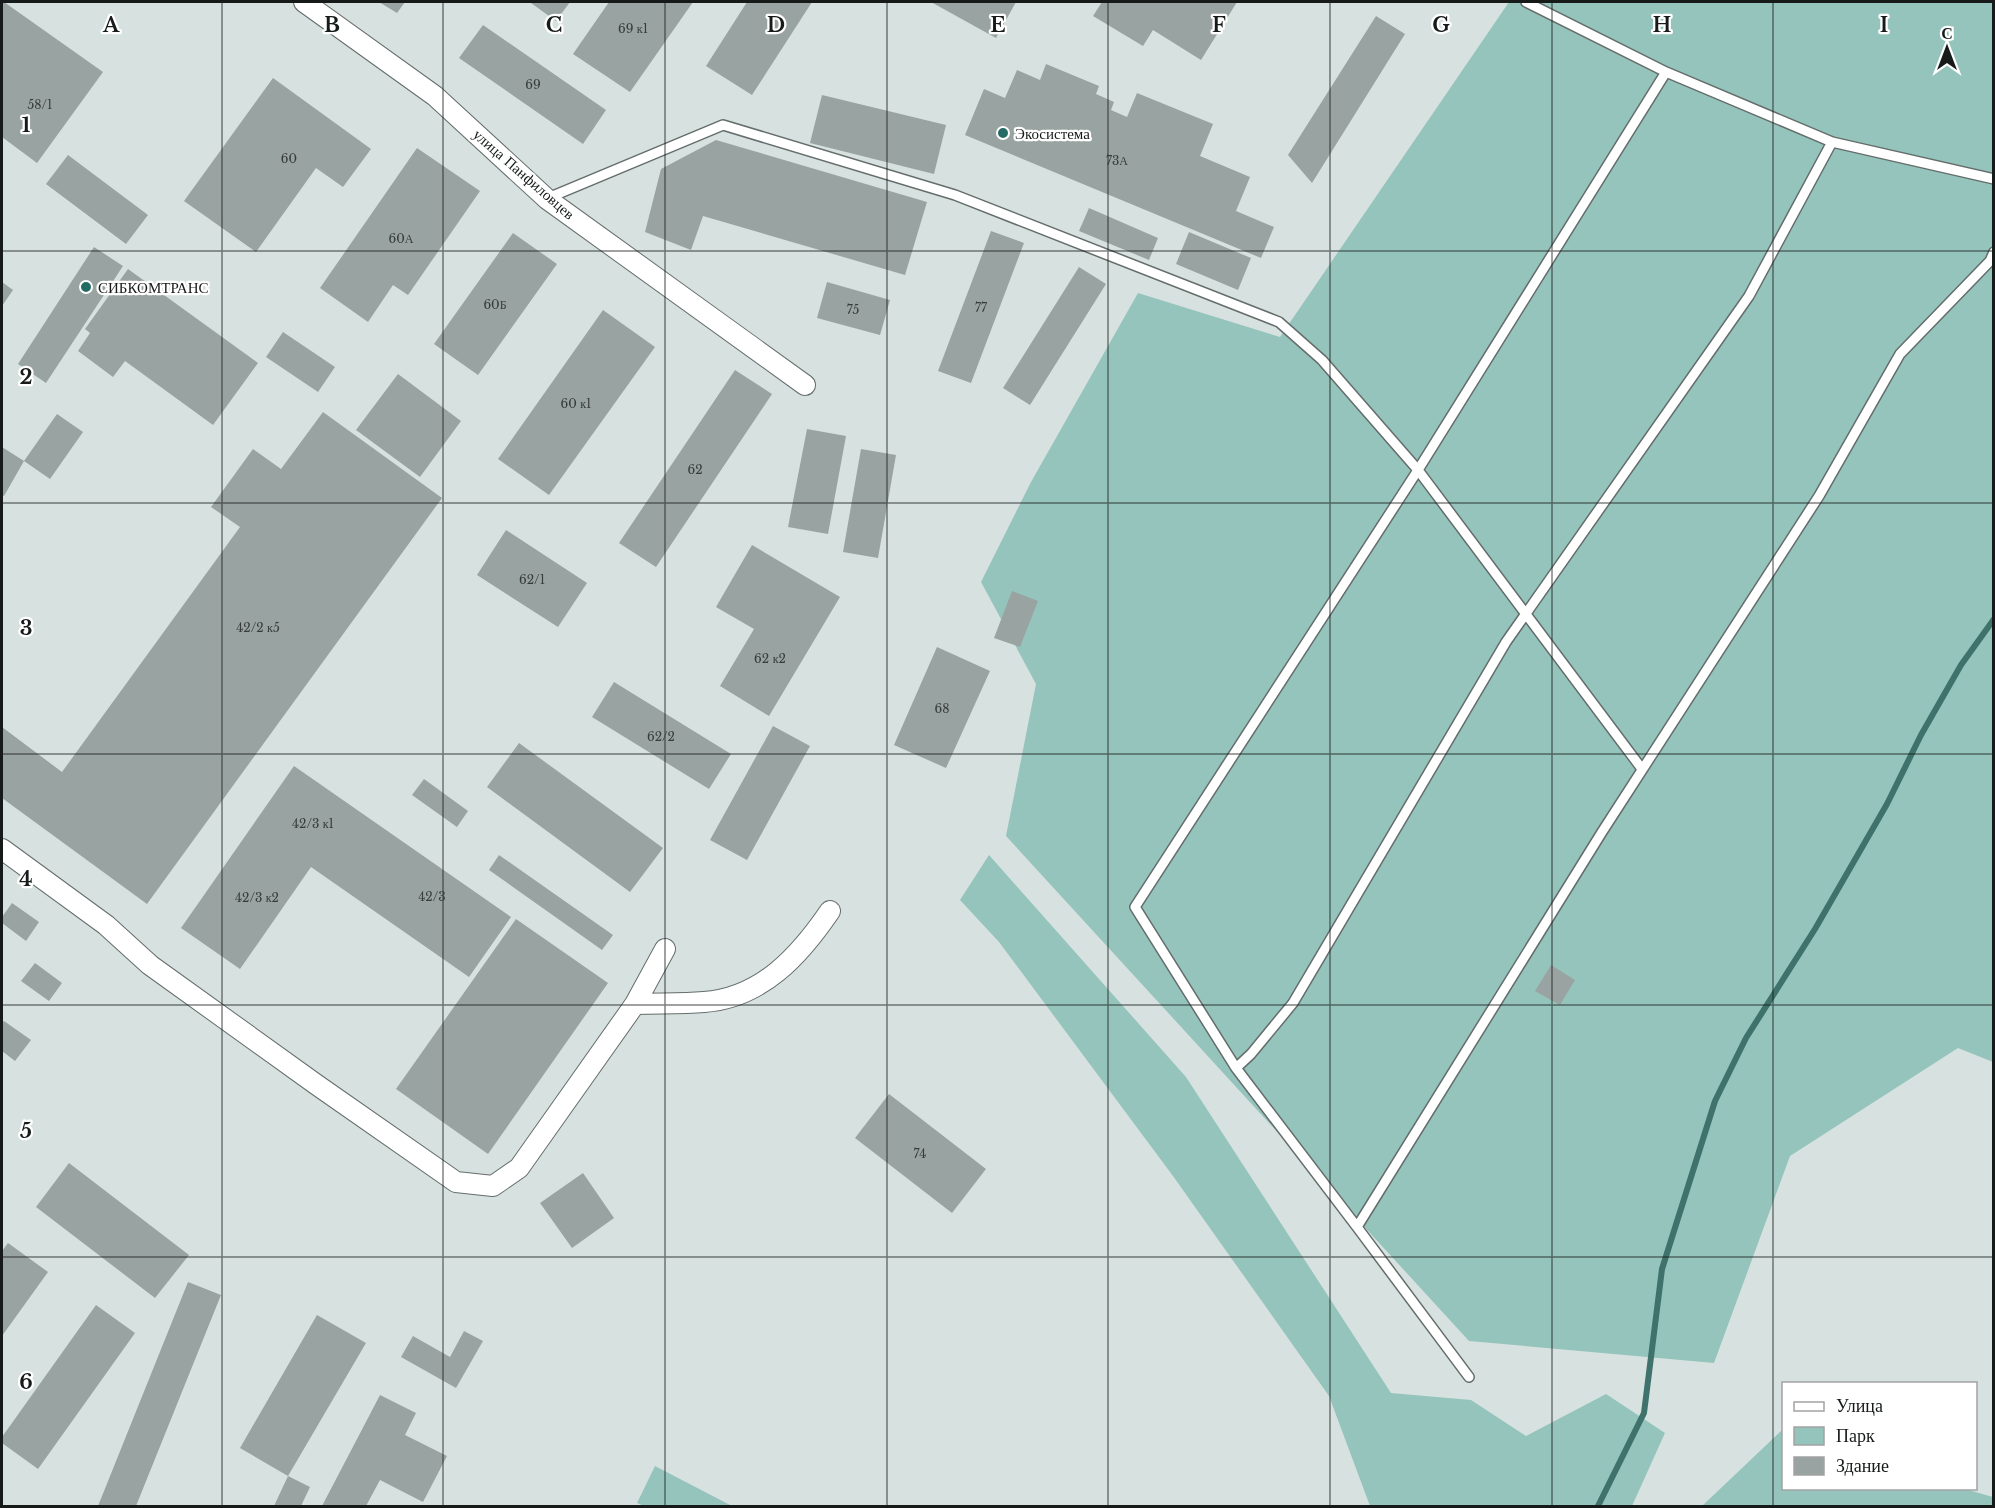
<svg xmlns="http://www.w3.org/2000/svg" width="1995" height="1508" font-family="'Libre Baskerville',serif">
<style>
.green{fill:#95c4bc}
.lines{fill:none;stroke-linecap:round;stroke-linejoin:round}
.stream{stroke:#3e726b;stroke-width:6}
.building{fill:#99a3a1}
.lane-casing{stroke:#646d6b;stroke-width:12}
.street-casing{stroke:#646d6b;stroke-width:22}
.lane{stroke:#fff;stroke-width:9}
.street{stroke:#fff;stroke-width:20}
.grid{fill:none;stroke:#161a19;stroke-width:1.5;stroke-opacity:0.55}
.poi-dot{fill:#246c63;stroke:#fff;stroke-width:2}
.labels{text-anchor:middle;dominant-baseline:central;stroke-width:4.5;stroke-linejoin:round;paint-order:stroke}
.number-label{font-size:12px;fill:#373c3b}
.poi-label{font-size:15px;fill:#161a19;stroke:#fff;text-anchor:start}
.street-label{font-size:15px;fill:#161a19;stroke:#fff}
.grid-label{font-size:20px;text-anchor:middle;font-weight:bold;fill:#161a19;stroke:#fff;stroke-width:4.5;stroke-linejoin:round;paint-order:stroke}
</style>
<rect width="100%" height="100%" fill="#d7e2e0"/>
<path class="green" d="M1509,2H1993V1062L1958,1048L1790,1156L1714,1363L1469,1341L1006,836L1036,684L981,582L1031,482L1138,293L1280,337Z
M989,855L1186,1077L1391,1393L1471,1400L1526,1436L1606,1394L1665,1433L1632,1506H1370L1329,1396L1173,1176L999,942L960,900Z
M1781,1431L1784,1432V1488L1965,1489L1993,1497V1506H1702Z
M655,1466L732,1506H644L637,1503Z"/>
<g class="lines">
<path class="stream" d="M1598,1506L1644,1413L1662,1269L1715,1101L1746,1038L1815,929L1887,804L1921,735L1961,665L1994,619"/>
</g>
<path class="building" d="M2,2H4L103,72L37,163L2,137Z
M379,2H405L397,13Z
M533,2H570L556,21L531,3Z
M609,2H693L630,92L573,54Z
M747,2H812L752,95L706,66Z
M931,2H1016L996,38Z
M1102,2H1237L1201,60L1153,30L1143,46L1093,16Z
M1376,16L1405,34L1312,183L1288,155Z
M483,25L606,110L583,144L459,58Z
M1046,64L1099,86L1096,94L1114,102L1111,110L1127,117L1137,93L1213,124L1200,156L1250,177L1236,211L1274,227L1261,258L965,135L984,89L1005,98L1017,70L1040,80Z
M273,78L371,149L343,187L316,168L256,252L184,201Z
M822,95L946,125L934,174L810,143Z
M716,140L927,202L905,275L703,216L691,250L645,232L661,169Z
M417,148L480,191L408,295L393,285L368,322L320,288Z
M68,155L148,215L126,244L46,184Z
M1089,208L1158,238L1149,260L1079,231Z
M991,231L1024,243L971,383L938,371Z
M1189,232L1251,258L1238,290L1176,264Z
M513,233L557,264L478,375L434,344Z
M94,247L123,266L46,383L18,364Z
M1079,267L1106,284L1030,405L1003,388Z
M128,269L258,363L213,425L125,361L113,377L78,351L90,333L85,329Z
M2,282L13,290L2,306Z
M827,282L890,300L880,335L817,318Z
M603,310L655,347L549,495L498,459Z
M283,332L335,367L318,392L266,357Z
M735,370L772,394L656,567L619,543Z
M398,374L461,421L420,477L356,430Z
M323,412L442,498L147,904L2,798V727L62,772L240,527L211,507L253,449L281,469Z
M57,414L83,432L50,479L24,461Z
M807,429L846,436L828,534L788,527Z
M2,447L24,461L4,496L2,495Z
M861,449L896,455L878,558L843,552Z
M506,530L587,583L558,627L477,575Z
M752,545L840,597L769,716L720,686L754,629L716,607Z
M1012,591L1038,601L1020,647L994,638Z
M937,647L990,671L946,768L894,745Z
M614,682L731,754L709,789L592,717Z
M773,726L810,746L747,860L710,840Z
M519,743L663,848L630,892L487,787Z
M294,766L511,917L469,977L311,867L240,969L181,928Z
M424,779L468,811L457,827L412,795Z
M499,855L613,935L602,950L489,870Z
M12,903L39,922L26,941L2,923V917Z
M516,919L608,983L488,1154L396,1089Z
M35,963L62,983L49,1001L21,981Z
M1551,965L1575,980L1560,1005L1535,991Z
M4,1021L31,1040L15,1061L2,1051V1023Z
M889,1094L986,1169L952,1213L855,1138Z
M69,1163L189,1255L155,1298L36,1207Z
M583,1173L614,1218L572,1248L540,1203Z
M8,1243L48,1272L2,1336V1251Z
M188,1282L221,1295L136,1506H98Z
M96,1305L135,1333L38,1469L2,1443V1437Z
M317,1315L366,1343L288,1476L240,1448Z
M464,1331L483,1341L456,1388L401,1357L413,1336L450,1357Z
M380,1395L416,1413L405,1435L447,1456L423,1502L380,1480L366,1506H322Z
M288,1476L310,1487L301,1506H274Z"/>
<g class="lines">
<defs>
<path id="lane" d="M1526,2L1666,72L1832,142L1994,179
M548,198L723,125L955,195L1279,322L1322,360L1418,470L1642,769
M1236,1068L1251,1054L1293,1003L1506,642L1749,296L1832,142
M1357,1227L1602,832L1819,496L1900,354L1990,261L1994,252
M1469,1377L1357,1227L1236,1068L1135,907L1418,470L1666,72"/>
<path id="street" d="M304,2L435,96L547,199L805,385
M2,849L106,925L150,965L317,1085L456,1182L493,1186L519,1168L635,1004L665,949
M635,1004C658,1003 681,1004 704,1002C762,998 800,955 830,911"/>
</defs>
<use href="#lane" class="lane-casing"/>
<use href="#street" class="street-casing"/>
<use href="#lane" class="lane"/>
<use href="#street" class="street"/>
</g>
<path class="grid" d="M222,2V1506M443,2V1506M665,2V1506M887,2V1506M1108,2V1506M1330,2V1506M1552,2V1506M1773,2V1506M2,251H1994M2,503H1994M2,754H1994M2,1005H1994M2,1257H1994"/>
<g class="poi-dot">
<circle cx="1003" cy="133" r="6"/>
<circle cx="86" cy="287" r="6"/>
</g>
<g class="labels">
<g class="number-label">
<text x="633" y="28">69 к1</text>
<text x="533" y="84">69</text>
<text x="40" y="104">58/1</text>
<text x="289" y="158">60</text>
<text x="1117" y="160">73А</text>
<text x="401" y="238">60А</text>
<text x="495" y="304">60Б</text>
<text x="981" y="307">77</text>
<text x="853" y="309">75</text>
<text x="576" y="403">60 к1</text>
<text x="695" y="469">62</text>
<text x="532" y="579">62/1</text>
<text x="258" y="627">42/2 к5</text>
<text x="770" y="658">62 к2</text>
<text x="942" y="708">68</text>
<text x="661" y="736">62/2</text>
<text x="313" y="823">42/3 к1</text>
<text x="432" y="896">42/3</text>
<text x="257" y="897">42/3 к2</text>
<text x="920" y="1153">74</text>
</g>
<g class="poi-label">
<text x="1015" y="133">Экосистема</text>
<text x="98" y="287">СИБКОМТРАНС</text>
</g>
<g class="street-label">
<text transform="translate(524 174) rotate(41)">улица Панфиловцев</text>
</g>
</g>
<g class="grid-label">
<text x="111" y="32">A</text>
<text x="332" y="32">B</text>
<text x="554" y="32">C</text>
<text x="776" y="32">D</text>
<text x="998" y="32">E</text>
<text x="1219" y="32">F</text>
<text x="1441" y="32">G</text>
<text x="1662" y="32">H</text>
<text x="1884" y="32">I</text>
<text x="26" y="132">1</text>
<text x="26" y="384">2</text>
<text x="26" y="635">3</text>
<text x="26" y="886">4</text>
<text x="26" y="1138">5</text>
<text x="26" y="1389">6</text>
</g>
<rect width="1995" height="1508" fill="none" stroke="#161a19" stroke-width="6"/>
<rect x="1782" y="1382" width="195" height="108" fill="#ffffff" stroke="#a2a3a3" stroke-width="1.5"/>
<rect x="1794" y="1402" width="30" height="9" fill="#ffffff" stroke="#a2a3a3" stroke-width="1.5"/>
<text x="1836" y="1412" font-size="18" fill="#161a19">Улица</text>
<rect x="1794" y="1427" width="30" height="18" fill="#95c4bc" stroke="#a2a3a3" stroke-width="1.5"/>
<text x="1836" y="1442" font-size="18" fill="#161a19">Парк</text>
<rect x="1794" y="1457" width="30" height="18" fill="#99a3a1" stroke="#a2a3a3" stroke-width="1.5"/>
<text x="1836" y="1472" font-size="18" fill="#161a19">Здание</text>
<g transform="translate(1947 48)" stroke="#ffffff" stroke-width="4.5" paint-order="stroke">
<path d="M0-4.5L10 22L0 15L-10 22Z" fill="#161a19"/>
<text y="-9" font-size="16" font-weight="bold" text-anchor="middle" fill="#161a19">С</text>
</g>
</svg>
